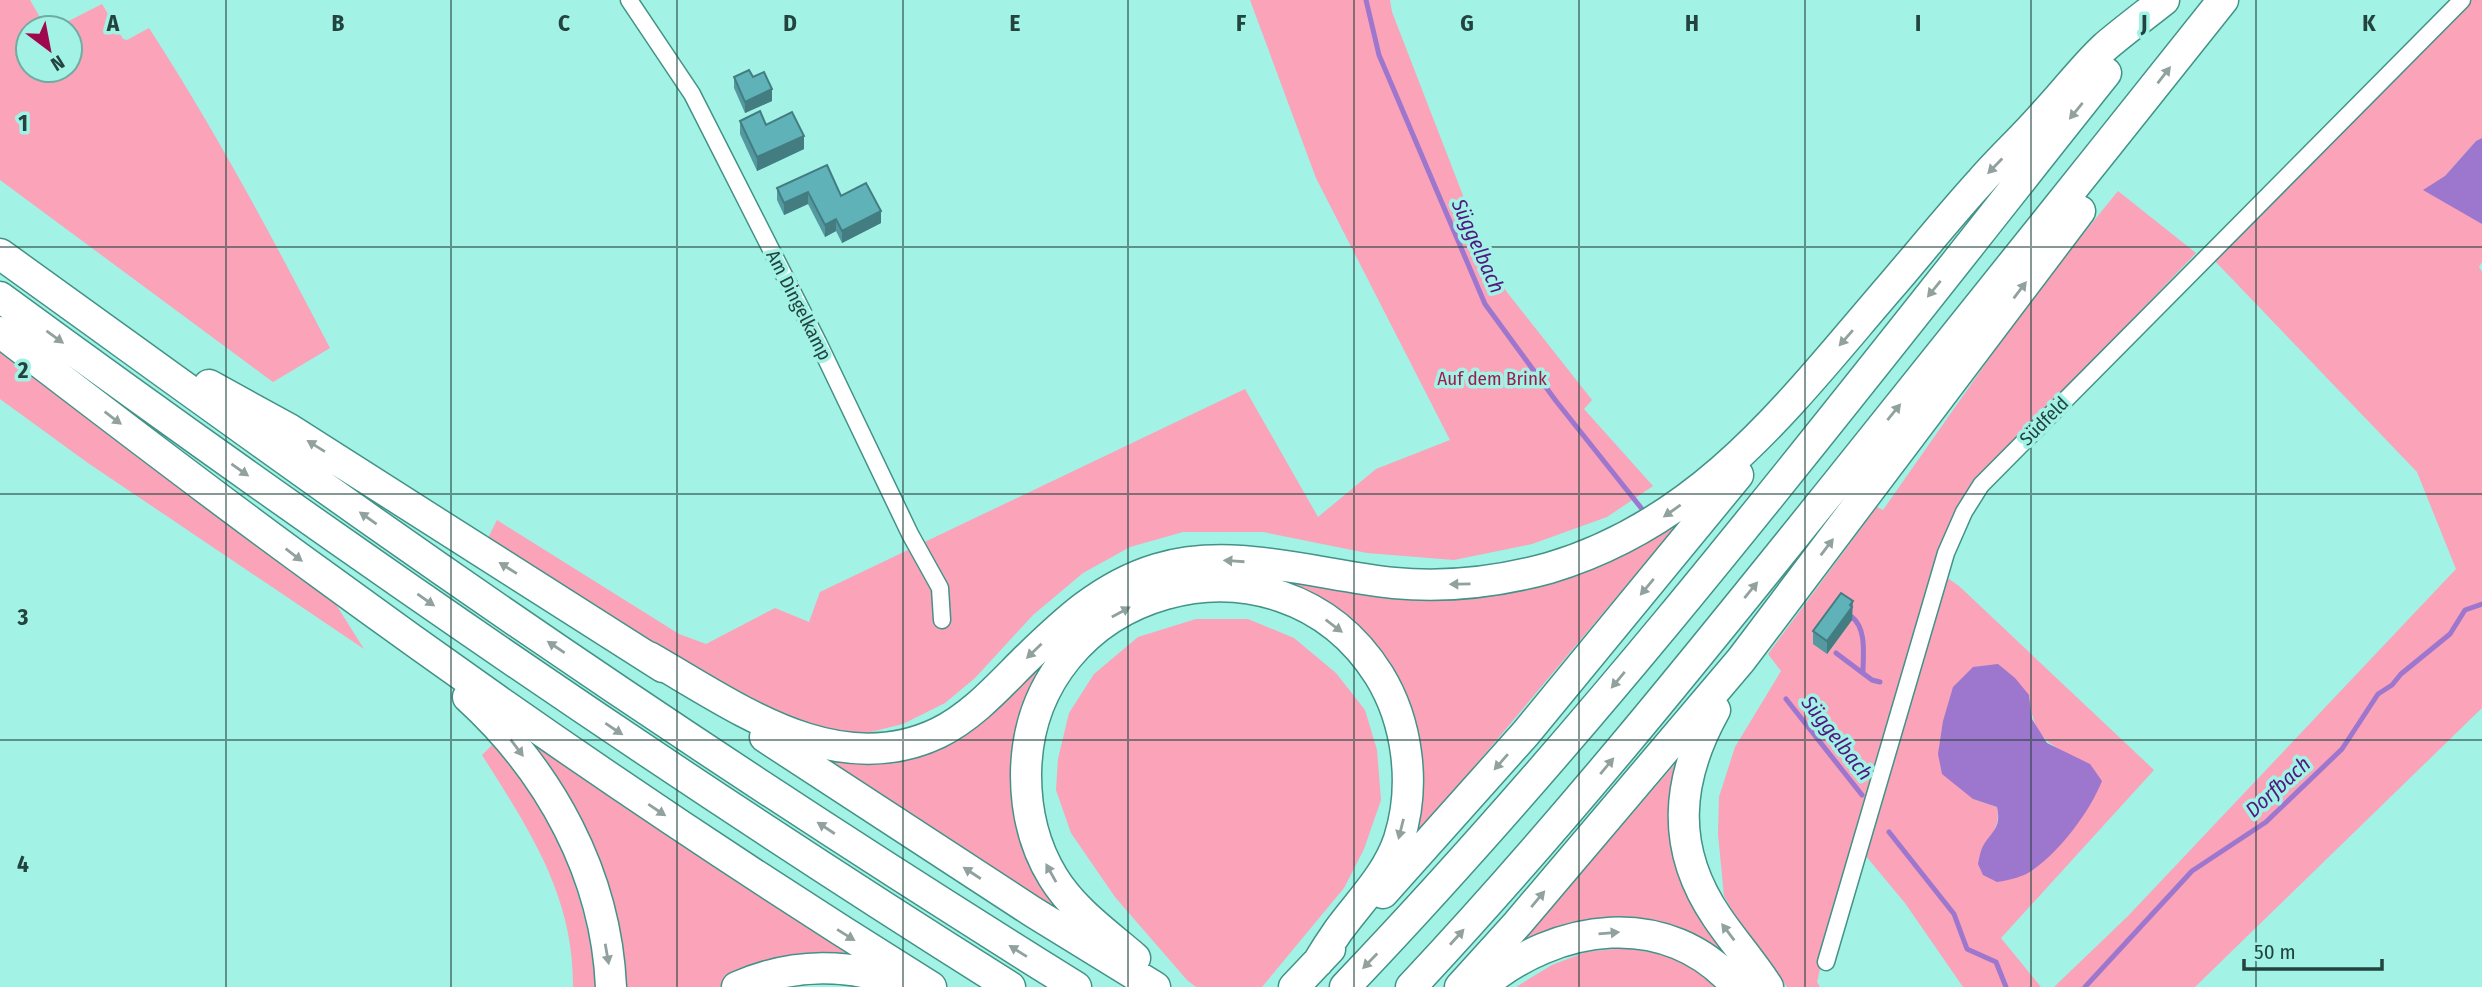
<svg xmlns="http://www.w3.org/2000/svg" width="2482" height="987" font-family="'Fira Sans Condensed',sans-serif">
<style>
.green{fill:#faa3b9;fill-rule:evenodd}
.water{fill:#9d76cd}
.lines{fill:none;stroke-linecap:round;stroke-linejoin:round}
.stream{stroke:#9d76cd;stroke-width:5}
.street-casing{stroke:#429287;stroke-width:19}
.highway-casing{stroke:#429287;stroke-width:33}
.street{stroke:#fff;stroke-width:16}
.highway{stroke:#fff;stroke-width:30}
.wall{fill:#53999f}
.shaded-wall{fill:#437d82}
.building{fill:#60b2b9;stroke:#437d82;stroke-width:2}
.oneway{fill:#90a19e}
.grid{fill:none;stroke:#22433e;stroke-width:2;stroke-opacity:0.55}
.labels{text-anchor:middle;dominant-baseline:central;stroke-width:7;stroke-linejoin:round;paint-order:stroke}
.street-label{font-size:19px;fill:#22433e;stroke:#a2f2e5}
.park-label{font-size:19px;fill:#9b1d4e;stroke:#a2f2e5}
.water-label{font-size:21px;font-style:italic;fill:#501780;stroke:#a2f2e5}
.grid-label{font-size:23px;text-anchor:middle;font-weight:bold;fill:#22433e;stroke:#a2f2e5;stroke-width:7;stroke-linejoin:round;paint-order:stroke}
</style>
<rect width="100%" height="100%" fill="#a2f2e5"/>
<path class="green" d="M0,0H30L46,28H28V70H70V28H55L102,4L123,39L127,40L149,28C216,131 273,239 330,348L273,382L0,180Z
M1250,0H1390L1392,12L1486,255L1506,291L1592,400L1584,409L1653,486L1607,517L1532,544L1454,560L1367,553L1263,532H1183L1130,547L1083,573L1033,615L975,678L945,703L903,724L854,736L764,713L488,538L497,520L679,634L706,644L775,608L809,622L820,592L1245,389L1318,517L1376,469L1450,440L1316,178Z
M2470,0H2482V138L2476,141L2445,176L2468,215L2482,224V262L2479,267L2482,272V708L2195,987H2054L2128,916L2456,569L2417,472L2213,259Z
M2118,191L2196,253L1975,484L1947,528L1936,570L1959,586L2154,770L2001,938L2041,987H1963L1905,903L1865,855L1882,804L1875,794L1827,939L1817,982L1820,987H1787L1736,917L1724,896L1718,834L1719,797L1735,747L1781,671L1768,654L1877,507L1883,510L2033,296ZM2029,695C2033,726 2037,738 2066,753L1981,849C1992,835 2001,825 1997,807L1973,799Z
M0,351L335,603L364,649L88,463L0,399Z
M1687,513L1411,842C1414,830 1418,818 1419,806C1427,752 1409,695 1375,653C1360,635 1341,616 1320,604C1225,545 1094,584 1041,680C1023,711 1014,745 1015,781C1016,803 1019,827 1027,848C1036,869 1049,889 1062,908L1059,911L827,761C851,763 878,765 901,760C1014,735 1054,601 1172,575C1246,558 1329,587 1403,597C1416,599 1431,597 1445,597C1510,595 1575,575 1633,546C1651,537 1669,524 1687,513Z
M1196,619H1248L1294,638L1336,673L1365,710L1377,750L1381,800L1364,849L1344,888L1262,987H1196L1187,980L1115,897L1071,833L1056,790L1058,759L1069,713L1094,674L1138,637Z
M517,734L851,954L850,957L736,976L719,987H621Z
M496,741C506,754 517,766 526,780C562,835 593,922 595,987H573C574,896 529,829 482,755Z
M1681,757L1674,805L1758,987L1700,939L1667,925L1632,918L1587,924L1511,954Z
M1624,948C1662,954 1690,958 1716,987H1516L1552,965L1586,952Z"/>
<path class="water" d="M2482,138V224L2423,190L2445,176L2476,141Z
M1998,664L2015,678L2029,695L2032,719L2047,743L2090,764L2102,781C2090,811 2061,850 2034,869C2024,877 2010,880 1997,882L1983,875L1978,864C1979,859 1980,853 1982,848C1991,831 2002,829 1997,807L1973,799L1942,774L1938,754L1943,721L1953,687L1973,667Z"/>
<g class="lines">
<path class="stream" d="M1366,0L1379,55L1485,304L1556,401L1642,509
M1852,617C1867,629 1863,655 1863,673
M1836,653L1872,680L1880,682
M1786,699L1862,795
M1889,832L1954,914L1967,949L1996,962L2006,987
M2085,987L2192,871L2266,822L2342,749L2378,694L2392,685L2401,674L2450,634L2465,610L2482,604"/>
<defs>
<path id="street" d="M629,0L692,94L818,342L910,534L940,588L942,620
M1826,962L1946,553L1964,512L1981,485L2462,0"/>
<path id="highway" d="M0,254C124,343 247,433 372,521C602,683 837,838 1076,987
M0,297C329,538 665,770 1010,987
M0,332C106,413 212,495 320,573C518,718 722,857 931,987
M209,385L289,429L663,667
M649,657C735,706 835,782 938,733C971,717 997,688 1023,662C1063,623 1101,586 1157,569C1233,546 1317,575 1394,583C1447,588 1498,582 1549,568C1704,522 1790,403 1891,286C1921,251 1950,215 1981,181C2001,158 2024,137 2044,114C2065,92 2084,66 2106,46C2125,30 2145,15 2164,0
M468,697C550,772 606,874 611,987
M1715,710C1676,780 1670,848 1717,917C1733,941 1753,963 1768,987
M765,737L1033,912L1155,987
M1383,893L1526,733L1738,475
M1135,958C1106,933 1073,910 1053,877C1034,846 1026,810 1026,775C1027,586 1278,515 1379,675C1408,722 1416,786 1399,839C1387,875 1360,901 1338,931C1331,941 1324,952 1318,962
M737,987C791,963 853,961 908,987
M1294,987L1330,949
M1345,987C1619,700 1859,383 2106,73
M1411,987C1562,826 1700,654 1838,482C1966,322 2095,161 2223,0
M1460,987L1518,923L1741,660L2080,211
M1481,987C1556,923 1667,906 1737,987"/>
</defs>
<use href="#street" class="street-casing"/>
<use href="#highway" class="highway-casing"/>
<use href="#street" class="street"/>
<use href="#highway" class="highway"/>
</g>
<path class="wall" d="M734,77H753L772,101L745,113L734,88Z
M740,121L766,125L804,149L757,171L740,134Z
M777,188L841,196L881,223L842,243L836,231L825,237L808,204L784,215L777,200Z
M1853,615L1852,620L1827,654L1813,644V631Z"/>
<path class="shaded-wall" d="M772,89V101L745,113V102Z
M804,136V149L757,171V157Z
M808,192V204L784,215V203Z
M881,211V223L842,243V231Z
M836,219V231L825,237V225Z
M1853,601L1852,620L1827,654V641Z"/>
<path class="building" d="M749,70L753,77L764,72L772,89L745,102L734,77Z
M760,111L766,125L792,112L804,136L757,157L740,121Z
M827,165L841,196L866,183L881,211L842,231L836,219L825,225L808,192L784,203L777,188Z
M1841,593L1853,601L1850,605L1852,607L1827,641L1813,631Z"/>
<defs><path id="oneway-solid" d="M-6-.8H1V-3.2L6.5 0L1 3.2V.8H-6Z" transform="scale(1.75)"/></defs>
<g class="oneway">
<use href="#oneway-solid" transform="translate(2164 75) rotate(-52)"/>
<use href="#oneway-solid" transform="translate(2076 111) rotate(129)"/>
<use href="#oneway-solid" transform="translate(1995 166) rotate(134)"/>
<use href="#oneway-solid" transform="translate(1934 289) rotate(129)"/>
<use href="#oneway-solid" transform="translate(2020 290) rotate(-53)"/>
<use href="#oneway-solid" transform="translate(55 337) rotate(36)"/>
<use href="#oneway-solid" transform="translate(1846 338) rotate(131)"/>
<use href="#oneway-solid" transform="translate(1894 412) rotate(-51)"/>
<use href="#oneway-solid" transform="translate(113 418) rotate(37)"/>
<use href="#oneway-solid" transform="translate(316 446) rotate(-148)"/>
<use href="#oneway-solid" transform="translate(240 470) rotate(35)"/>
<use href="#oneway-solid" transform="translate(1672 511) rotate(145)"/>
<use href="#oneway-solid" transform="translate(368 518) rotate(-145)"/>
<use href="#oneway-solid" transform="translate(1827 547) rotate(-53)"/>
<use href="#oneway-solid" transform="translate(294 555) rotate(37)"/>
<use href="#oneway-solid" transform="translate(1234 561) rotate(-176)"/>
<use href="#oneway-solid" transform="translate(508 568) rotate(-148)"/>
<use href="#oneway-solid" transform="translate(1460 584) rotate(179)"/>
<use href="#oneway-solid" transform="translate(1647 587) rotate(130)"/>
<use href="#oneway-solid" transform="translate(1751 590) rotate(-51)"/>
<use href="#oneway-solid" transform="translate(426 600) rotate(35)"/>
<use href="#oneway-solid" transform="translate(1121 612) rotate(-29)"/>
<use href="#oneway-solid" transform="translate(1334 626) rotate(37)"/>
<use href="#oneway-solid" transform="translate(556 647) rotate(-146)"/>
<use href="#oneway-solid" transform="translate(1034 651) rotate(136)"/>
<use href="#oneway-solid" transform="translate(1618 680) rotate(130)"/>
<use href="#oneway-solid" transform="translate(614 729) rotate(34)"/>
<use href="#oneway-solid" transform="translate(517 748) rotate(53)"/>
<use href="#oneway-solid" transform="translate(1501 762) rotate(131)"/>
<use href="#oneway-solid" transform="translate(1607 766) rotate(-50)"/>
<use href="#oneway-solid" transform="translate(657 810) rotate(34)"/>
<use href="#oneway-solid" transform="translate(826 828) rotate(-147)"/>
<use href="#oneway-solid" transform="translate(1401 829) rotate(104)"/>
<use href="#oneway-solid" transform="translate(972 873) rotate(-147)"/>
<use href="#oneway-solid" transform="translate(1051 873) rotate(-119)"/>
<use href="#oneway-solid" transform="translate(1538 899) rotate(-50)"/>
<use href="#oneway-solid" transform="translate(1728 932) rotate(-127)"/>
<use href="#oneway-solid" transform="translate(1609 933) rotate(-5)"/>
<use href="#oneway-solid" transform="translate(846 935) rotate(32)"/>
<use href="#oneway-solid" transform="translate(1457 937) rotate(-48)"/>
<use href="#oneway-solid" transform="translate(1018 951) rotate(-148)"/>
<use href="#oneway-solid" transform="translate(607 954) rotate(80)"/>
<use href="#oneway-solid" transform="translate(1370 961) rotate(134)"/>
</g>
<path class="grid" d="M226,0V987M451,0V987M677,0V987M903,0V987M1128,0V987M1354,0V987M1579,0V987M1805,0V987M2031,0V987M2256,0V987M0,247H2482M0,494H2482M0,740H2482"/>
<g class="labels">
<g class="street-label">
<text transform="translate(799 305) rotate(63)">Am Dingelkamp</text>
<text transform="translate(2044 421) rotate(-45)">Südfeld</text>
</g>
<g class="park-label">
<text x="1492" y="378">Auf dem Brink</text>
</g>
<g class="water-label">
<text transform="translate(1478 246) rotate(66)">Süggelbach</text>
<text transform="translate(1837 738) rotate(52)">Süggelbach</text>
<text transform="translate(2278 787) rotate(-42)">Dorfbach</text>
</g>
</g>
<g class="grid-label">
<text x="113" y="31">A</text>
<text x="338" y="31">B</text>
<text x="564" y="31">C</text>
<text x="790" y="31">D</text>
<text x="1015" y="31">E</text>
<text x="1241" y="31">F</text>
<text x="1467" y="31">G</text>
<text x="1692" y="31">H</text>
<text x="1918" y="31">I</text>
<text x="2144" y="31">J</text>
<text x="2369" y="31">K</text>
<text x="23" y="131">1</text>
<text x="23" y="378">2</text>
<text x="23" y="625">3</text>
<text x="23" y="872">4</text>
</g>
<g transform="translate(49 49) rotate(148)"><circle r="33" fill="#a2f2e5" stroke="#6faca2" stroke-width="2"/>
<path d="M0-5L12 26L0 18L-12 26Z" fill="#a0084d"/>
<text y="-10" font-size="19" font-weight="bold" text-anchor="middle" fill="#22433e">N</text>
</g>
<path d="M2244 959v10h138v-10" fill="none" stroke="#22433e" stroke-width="3.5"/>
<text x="2254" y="959" font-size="21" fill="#22433e" stroke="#a2f2e5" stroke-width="5" paint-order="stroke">50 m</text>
</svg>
